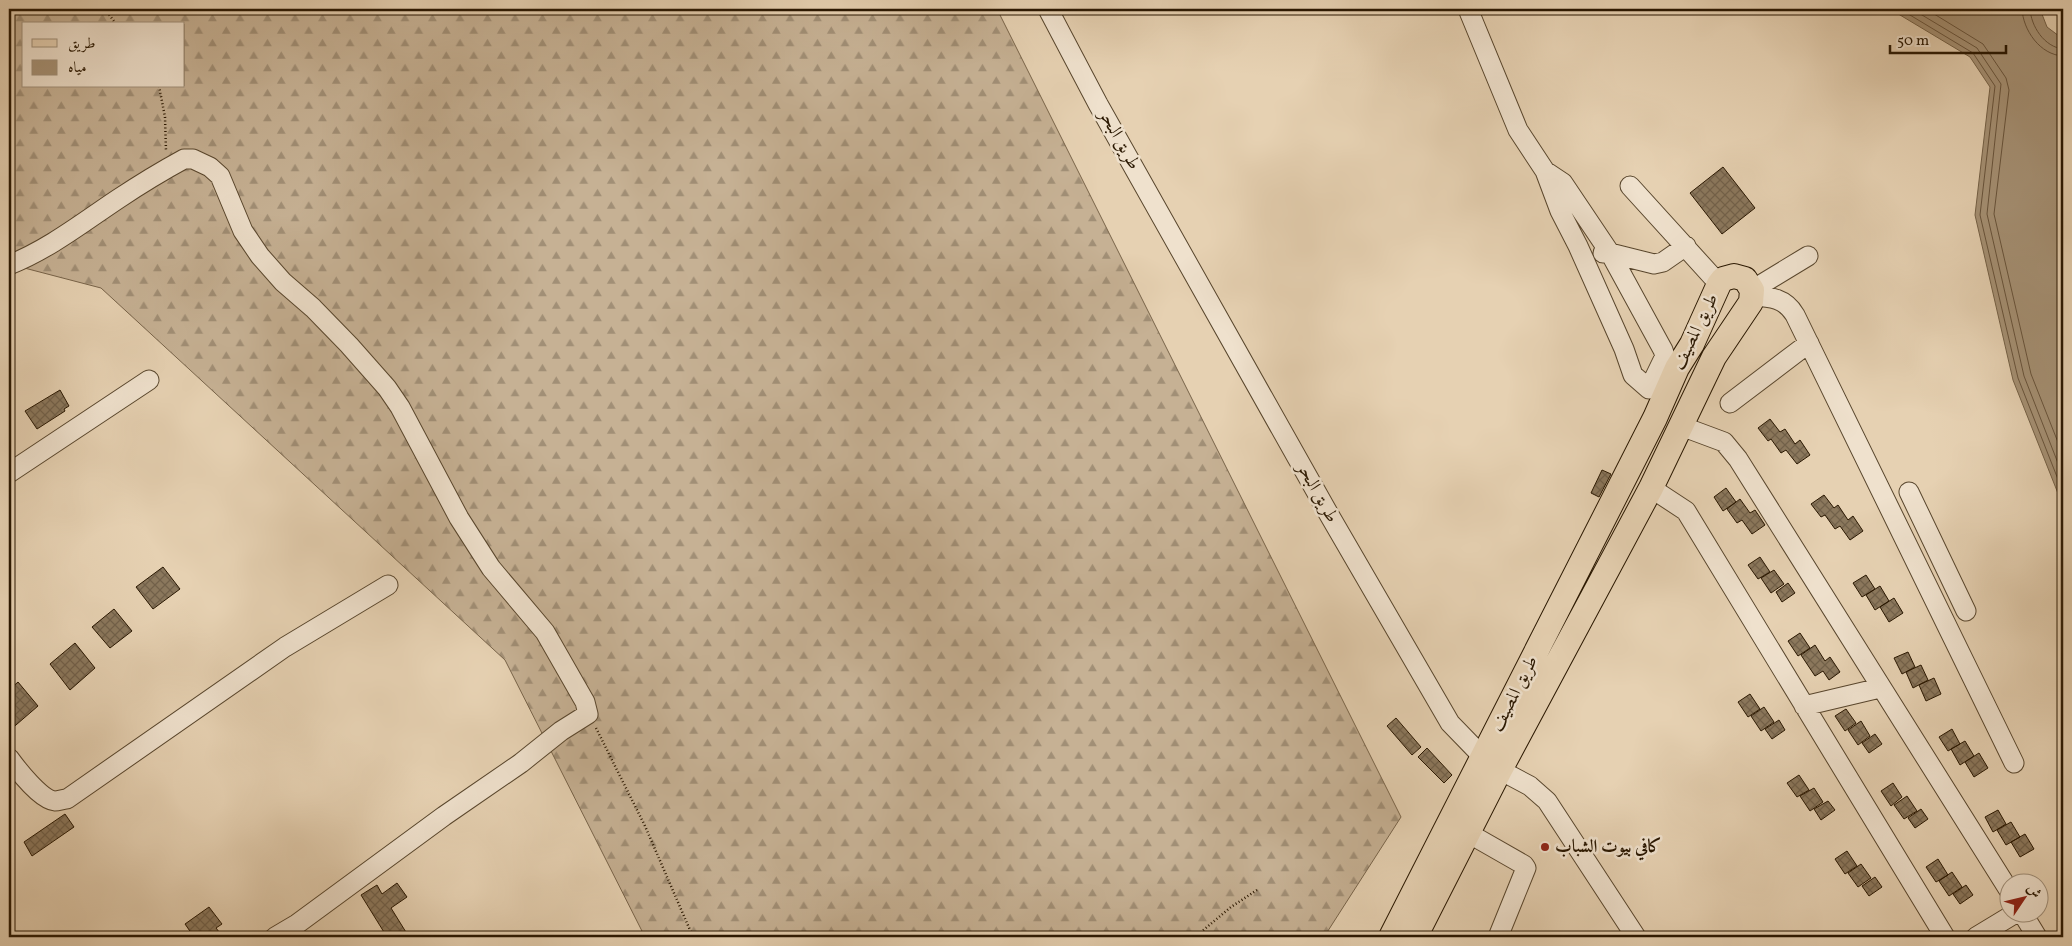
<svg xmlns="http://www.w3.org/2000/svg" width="2072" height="946" font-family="Vollkorn,Amiri,serif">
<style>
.forest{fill:url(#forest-firs);stroke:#78644a;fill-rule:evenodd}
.water{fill:#a69276;stroke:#746147}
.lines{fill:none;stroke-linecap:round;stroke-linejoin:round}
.shore{stroke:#68543c;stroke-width:1}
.building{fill:url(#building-cross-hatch);stroke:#291701}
.minor-casing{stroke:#58462d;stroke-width:21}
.major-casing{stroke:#291701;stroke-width:26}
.path{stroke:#291701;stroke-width:2.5;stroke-dasharray:1 2.5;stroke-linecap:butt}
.minor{stroke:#efe1cd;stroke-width:19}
.major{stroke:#e6d1b2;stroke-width:24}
.poi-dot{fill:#8f2418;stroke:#efe1cd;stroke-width:2}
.labels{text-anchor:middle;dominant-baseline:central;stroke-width:5;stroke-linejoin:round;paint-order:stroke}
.street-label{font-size:18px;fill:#291701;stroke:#efe1cd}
.poi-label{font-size:18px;font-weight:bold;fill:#291701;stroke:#efe1cd;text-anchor:start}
</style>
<defs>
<pattern id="forest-firs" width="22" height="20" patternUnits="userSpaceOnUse" patternTransform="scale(1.25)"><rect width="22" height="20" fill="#c6b194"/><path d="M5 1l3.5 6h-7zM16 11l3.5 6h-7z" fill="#a18f76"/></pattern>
<pattern id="building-cross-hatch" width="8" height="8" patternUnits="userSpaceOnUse" patternTransform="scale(1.25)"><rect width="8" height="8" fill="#8b785d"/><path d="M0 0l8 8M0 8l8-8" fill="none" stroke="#72614a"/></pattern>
</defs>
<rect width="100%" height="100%" fill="#e6d1b2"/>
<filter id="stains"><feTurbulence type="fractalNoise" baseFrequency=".004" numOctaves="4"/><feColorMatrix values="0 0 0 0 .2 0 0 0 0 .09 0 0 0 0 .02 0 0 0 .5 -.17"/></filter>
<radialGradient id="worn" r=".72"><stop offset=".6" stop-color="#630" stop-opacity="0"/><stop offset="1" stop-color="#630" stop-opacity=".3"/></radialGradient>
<path class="forest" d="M9,9H997L1401,817L1324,937H645L505,660L101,288L9,264ZM24,24H184V86H24Z"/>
<path class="water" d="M1890,9H2040L2047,27L2063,39V506L2013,380L1975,215L1990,87L1970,57Z"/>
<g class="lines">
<path class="shore" d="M1900,9L1973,53L1995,86L1980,215L2018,378L2063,492
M1912,9L1977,48L2001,84L1987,214L2024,376L2063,476
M1926,9L1983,44L2006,78L2009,90L1994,214L2031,374L2063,455
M2022,9C2023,30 2040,55 2063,56
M2030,9C2031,26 2044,47 2063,49"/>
</g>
<path class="building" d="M1723,167L1755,208L1722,234L1690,193Z
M60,390L69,406L64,409L65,411L37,429L25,411Z
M1770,419L1780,432L1785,429L1795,444L1800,440L1810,455L1797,464L1786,450L1781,453L1771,439L1768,441L1758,428Z
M1602,470L1611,474L1599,497L1591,493Z
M1726,488L1736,502L1723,511L1714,497Z
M1824,495L1834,508L1838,505L1848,520L1853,516L1863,531L1850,540L1840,526L1835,529L1825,515L1821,517L1811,504Z
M1740,499L1750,513L1755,510L1765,525L1752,534L1742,520L1737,523L1727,509Z
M1760,557L1770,572L1758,579L1748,565Z
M163,567L180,589L153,609L136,587Z
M1774,570L1784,584L1771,593L1761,578Z
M1866,575L1875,589L1862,597L1853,583Z
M1788,583L1795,593L1782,602L1776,592Z
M1880,586L1889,601L1875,610L1866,595Z
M1894,598L1903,613L1889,622L1880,607Z
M114,609L132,631L110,648L92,627Z
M1800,633L1810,648L1798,656L1788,641Z
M75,643L95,668L70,690L50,664Z
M1815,645L1825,661L1830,657L1840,672L1829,680L1823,671L1815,676L1801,655Z
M1908,652L1915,667L1902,674L1894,658Z
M1921,665L1928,680L1913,688L1906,672Z
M1934,678L1941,694L1926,701L1919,685Z
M18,682L38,706L9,731V690Z
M1750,694L1760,709L1748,717L1738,702Z
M1764,707L1774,722L1761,731L1751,716Z
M1846,709L1856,723L1845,731L1835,716Z
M1396,718L1421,747L1412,755L1387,726Z
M1779,720L1785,730L1772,739L1765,729Z
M1861,721L1870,736L1858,745L1848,730Z
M1952,729L1960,744L1948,751L1939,737Z
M1875,734L1882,744L1869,753L1862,743Z
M1965,741L1974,756L1960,765L1951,749Z
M1427,748L1452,775L1444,783L1418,757Z
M1979,753L1988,768L1974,777L1965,762Z
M1799,775L1809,790L1797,797L1787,783Z
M1893,783L1902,797L1891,806L1881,791Z
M1814,788L1823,802L1810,811L1800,796Z
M1907,796L1917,811L1904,819L1894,805Z
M1828,801L1835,810L1821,820L1814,809Z
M1921,809L1928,819L1915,828L1908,818Z
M1998,810L2006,824L1993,832L1985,817Z
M65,814L74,827L32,856L24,842Z
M2011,822L2020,837L2006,845L1997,830Z
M2025,834L2034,849L2020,857L2011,842Z
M1847,851L1857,866L1845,874L1835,859Z
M1938,859L1948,875L1936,882L1926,867Z
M1861,864L1871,878L1858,887L1848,873Z
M1952,872L1962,887L1949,896L1939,881Z
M1875,877L1882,887L1869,896L1862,886Z
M397,883L407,897L391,908L409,937H387L361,895L377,885L382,894Z
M1966,885L1973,895L1960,904L1953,894Z
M209,907L222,924L216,928L223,937H194L185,924Z"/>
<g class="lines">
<defs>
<path id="minor" d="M1048,9L1098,104L1327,511L1450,723L1483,757L1496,764L1500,770L1530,786L1547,801L1636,937
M1468,9L1518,130L1545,171L1560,211L1578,246L1624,349L1633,375L1649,389L1665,356L1663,350L1610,253L1563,183L1545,171
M1630,186L1719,284
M1603,253H1610L1654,264L1663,262L1686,246
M9,265C49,249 82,223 118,199C139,185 162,171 184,159H193L210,167L220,176L243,231L260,256L283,282L313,308L349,345L387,388L400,407L459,518L491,568L545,632L585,702L588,714L561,731L521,763L444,816L297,924L275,937
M1752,290L1808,256
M1753,296C1771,297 1785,298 1795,315L2014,763
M1730,403L1809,343
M1681,426L1724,442L1738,459L2010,892
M9,473L149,380
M1651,488L1686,511L1945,937
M1909,492L1966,611
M1804,706L1880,688
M9,758C17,769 41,800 55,801C59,801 63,799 67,799L285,647L388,585
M1468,833L1524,865L1526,868L1498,937
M2023,914L2037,937
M1976,937L2014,914"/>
<path id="major" d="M1391,937L1655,418L1677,368L1692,344L1719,284L1723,279L1734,276L1745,279L1752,290L1751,302L1714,357L1651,488L1500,770L1415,937"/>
</defs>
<use href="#minor" class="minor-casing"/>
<use href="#major" class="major-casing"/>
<path class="path" d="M105,9L116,24
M159,86L165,117L166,151
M596,728L645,826L693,937
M1195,937L1231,907L1257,890"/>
<use href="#minor" class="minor"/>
<use href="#major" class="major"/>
</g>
<circle class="poi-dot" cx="1545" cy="847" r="5"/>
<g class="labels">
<g class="street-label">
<text transform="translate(1119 140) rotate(61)">طريق البحر</text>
<text transform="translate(1696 332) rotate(-64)">طريق المصيف</text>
<text transform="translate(1317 493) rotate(61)">طريق البحر</text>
<text transform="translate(1515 694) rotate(-63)">طريق المصيف</text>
</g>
<g class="poi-label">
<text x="1555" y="847">كافي بيوت الشباب</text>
</g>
</g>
<rect width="2072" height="946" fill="none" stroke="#e6d1b2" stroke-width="30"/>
<rect x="10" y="10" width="2052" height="926" fill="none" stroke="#291701" stroke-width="2.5"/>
<rect x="15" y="15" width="2042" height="916" fill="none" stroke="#291701"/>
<rect x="22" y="22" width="162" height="65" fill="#efe1cd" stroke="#a0907b"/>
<rect x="32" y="39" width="25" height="8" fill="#e6d1b2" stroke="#a0907b"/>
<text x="68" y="48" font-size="15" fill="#291701">طريق</text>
<rect x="32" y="60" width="25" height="15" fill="#a69276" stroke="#a0907b"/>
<text x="68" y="72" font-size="15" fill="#291701">مياه</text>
<g transform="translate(2024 898) rotate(55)"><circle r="24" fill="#efe1cd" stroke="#a0907b"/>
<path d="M0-4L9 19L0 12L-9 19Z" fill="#8f2418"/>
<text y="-8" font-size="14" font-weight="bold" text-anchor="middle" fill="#291701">ش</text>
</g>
<path d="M1890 45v8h116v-8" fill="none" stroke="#291701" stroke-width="2.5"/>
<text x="1897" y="45" font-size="15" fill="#291701" stroke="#efe1cd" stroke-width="4" paint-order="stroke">50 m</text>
<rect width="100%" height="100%" filter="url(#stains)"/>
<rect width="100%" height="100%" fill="url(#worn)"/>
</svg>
